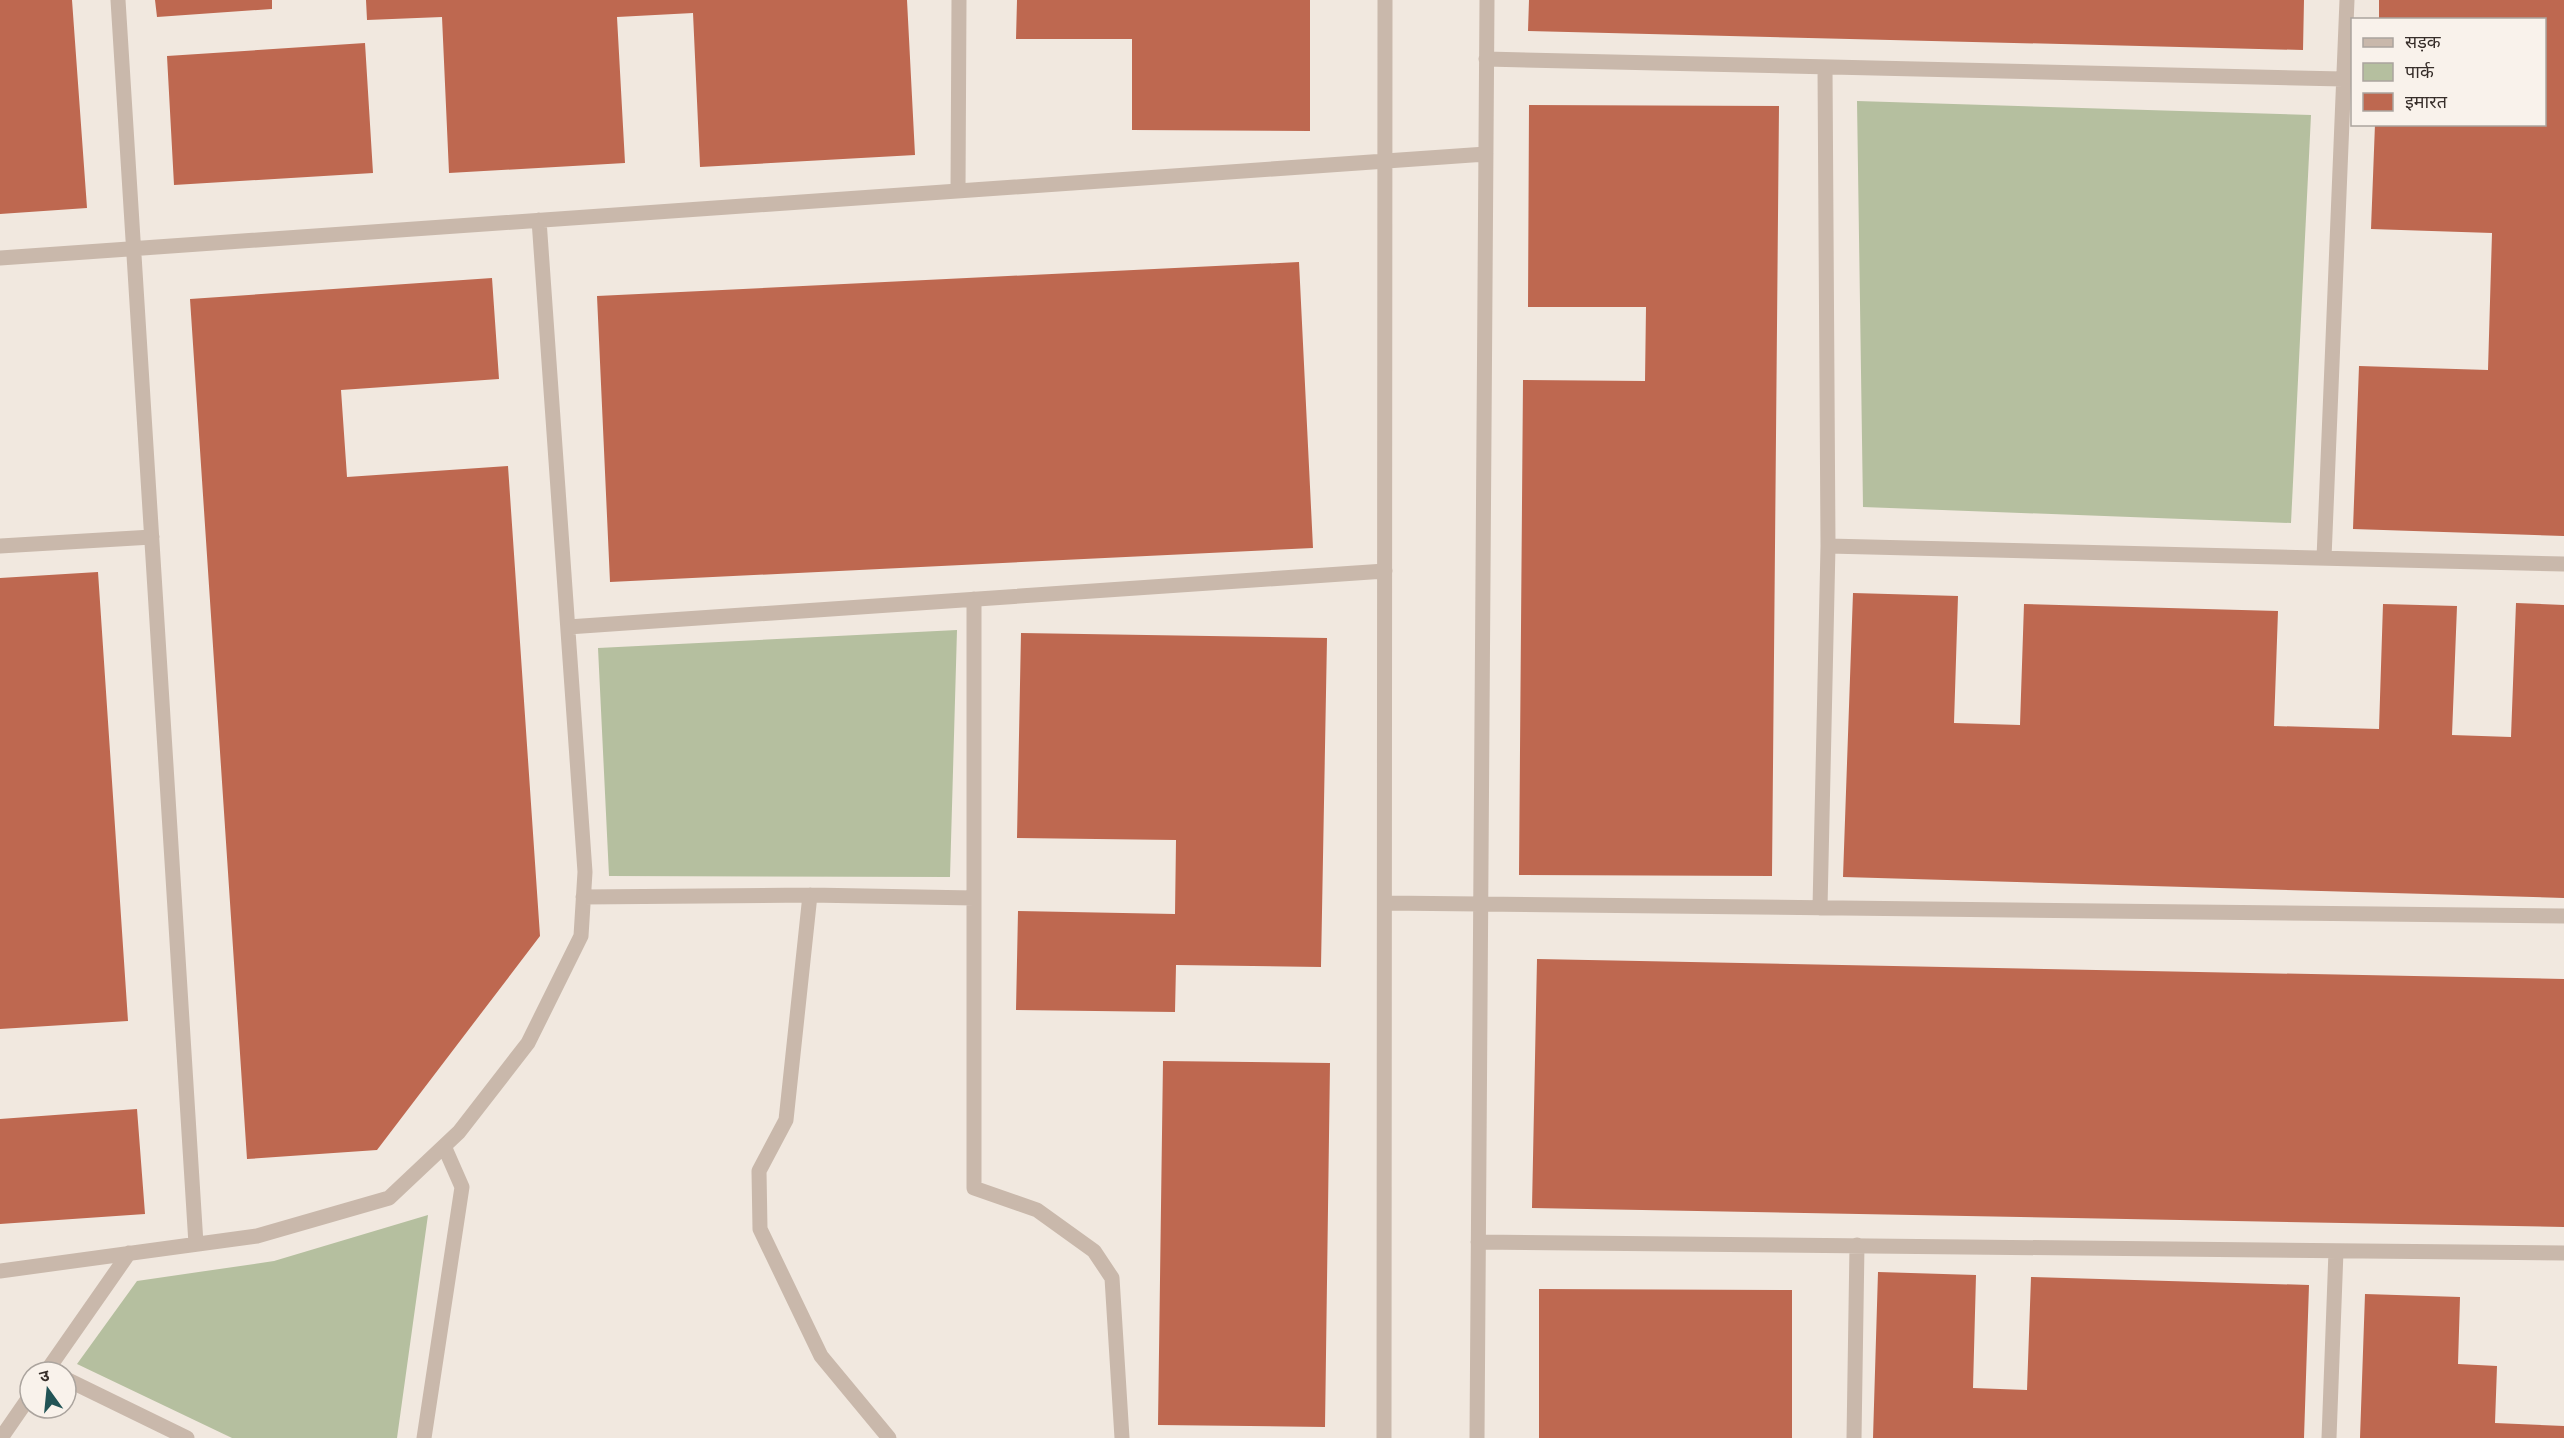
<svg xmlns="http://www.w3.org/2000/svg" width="2564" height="1438" font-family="'PT Sans','Noto Sans Devanagari',sans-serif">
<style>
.green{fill:#b5bf9f}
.building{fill:#be6850}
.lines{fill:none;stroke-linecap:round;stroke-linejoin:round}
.minor{stroke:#c9b8ab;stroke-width:15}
</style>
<rect width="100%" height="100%" fill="#f1e8df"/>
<path class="green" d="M1857,101L2311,115L2291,523L1863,507Z
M957,630L950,877L609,876L598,648Z
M428,1215L397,1438H232L77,1364L137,1281L274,1261Z"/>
<path class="building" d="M0,0H72L87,208L0,214Z
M155,0H272V9L157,17Z
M366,0H907L915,155L700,167L693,13L617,17L625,163L449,173L442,17L367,20Z
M1017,0H1310V131L1132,130V39H1016Z
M1529,0H2304L2303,50L1528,31Z
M2379,0H2564V536L2353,529L2359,366L2488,370L2492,233L2371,229L2375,124H2544V20H2379Z
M365,43L373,173L174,185L167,56Z
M1529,105L1779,106L1772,876L1519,875L1523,380L1645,381L1646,307H1528Z
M1299,262L1313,548L610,582L597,296Z
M492,278L499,379L341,390L347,477L508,466L540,936L377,1150L247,1159L190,299Z
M98,572L128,1021L0,1029V578Z
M1853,593L1958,596L1954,723L2020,725L2024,604L2278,611L2274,726L2379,729L2383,604L2457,606L2452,735L2511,737L2516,603L2564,605V898L1843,877Z
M1021,633L1327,638L1321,967L1176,965L1175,1012L1016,1010L1018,911L1175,914L1176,840L1017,838Z
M1537,959L2564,979V1227L1532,1208Z
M1163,1061L1330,1063L1325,1427L1158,1425Z
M137,1109L145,1214L0,1224V1119Z
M1878,1272L1976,1275L1973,1388L2027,1390L2031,1277L2309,1285L2304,1438H1873Z
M1539,1289L1792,1290V1438H1539Z
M2365,1294L2460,1297L2458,1364L2497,1366L2495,1423L2564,1426V1438H2360Z"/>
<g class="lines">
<path class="minor" d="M118,0L196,1244
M1486,59L2343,79
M958,191L959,0
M0,258L1486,154
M0,546L152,537
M1828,546L2564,564
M2324,558L2347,0
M974,599V1188L1037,1210L1094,1251L1112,1278L1122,1438
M568,627L1385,571
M810,895L786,1120L759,1171L760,1229L821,1356L889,1438
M583,897L810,895L974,898
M1385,903L2564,916
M1820,908L1828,546L1825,67
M1478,1242L2564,1253
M0,1271L257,1236L389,1198L459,1132L528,1043L581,936L585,872L539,220
M46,1372L129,1253
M66,1379L187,1438
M1,1438L30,1396
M424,1438L462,1187L444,1146
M1384,1438L1385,0
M1477,1438L1487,0
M1854,1438L1857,1245
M2329,1438L2336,1251"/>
</g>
<rect x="2351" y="18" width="195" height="108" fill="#f9f2eb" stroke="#aba49e" stroke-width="1.5"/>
<rect x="2363" y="38" width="30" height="9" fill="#c9b8ab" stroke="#aba49e" stroke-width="1.5"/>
<text x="2405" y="48" font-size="18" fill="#372e2a">सड़क</text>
<rect x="2363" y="63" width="30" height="18" fill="#b5bf9f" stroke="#aba49e" stroke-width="1.5"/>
<text x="2405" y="78" font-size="18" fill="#372e2a">पार्क</text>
<rect x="2363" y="93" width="30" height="18" fill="#be6850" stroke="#aba49e" stroke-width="1.5"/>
<text x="2405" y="108" font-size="18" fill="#372e2a">इमारत</text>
<g transform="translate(48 1390) rotate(345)"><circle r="28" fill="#f9f2eb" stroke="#aba49e" stroke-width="1.5"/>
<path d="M0-4.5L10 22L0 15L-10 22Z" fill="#225456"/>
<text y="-9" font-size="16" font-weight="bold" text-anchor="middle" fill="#372e2a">उ</text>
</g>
</svg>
